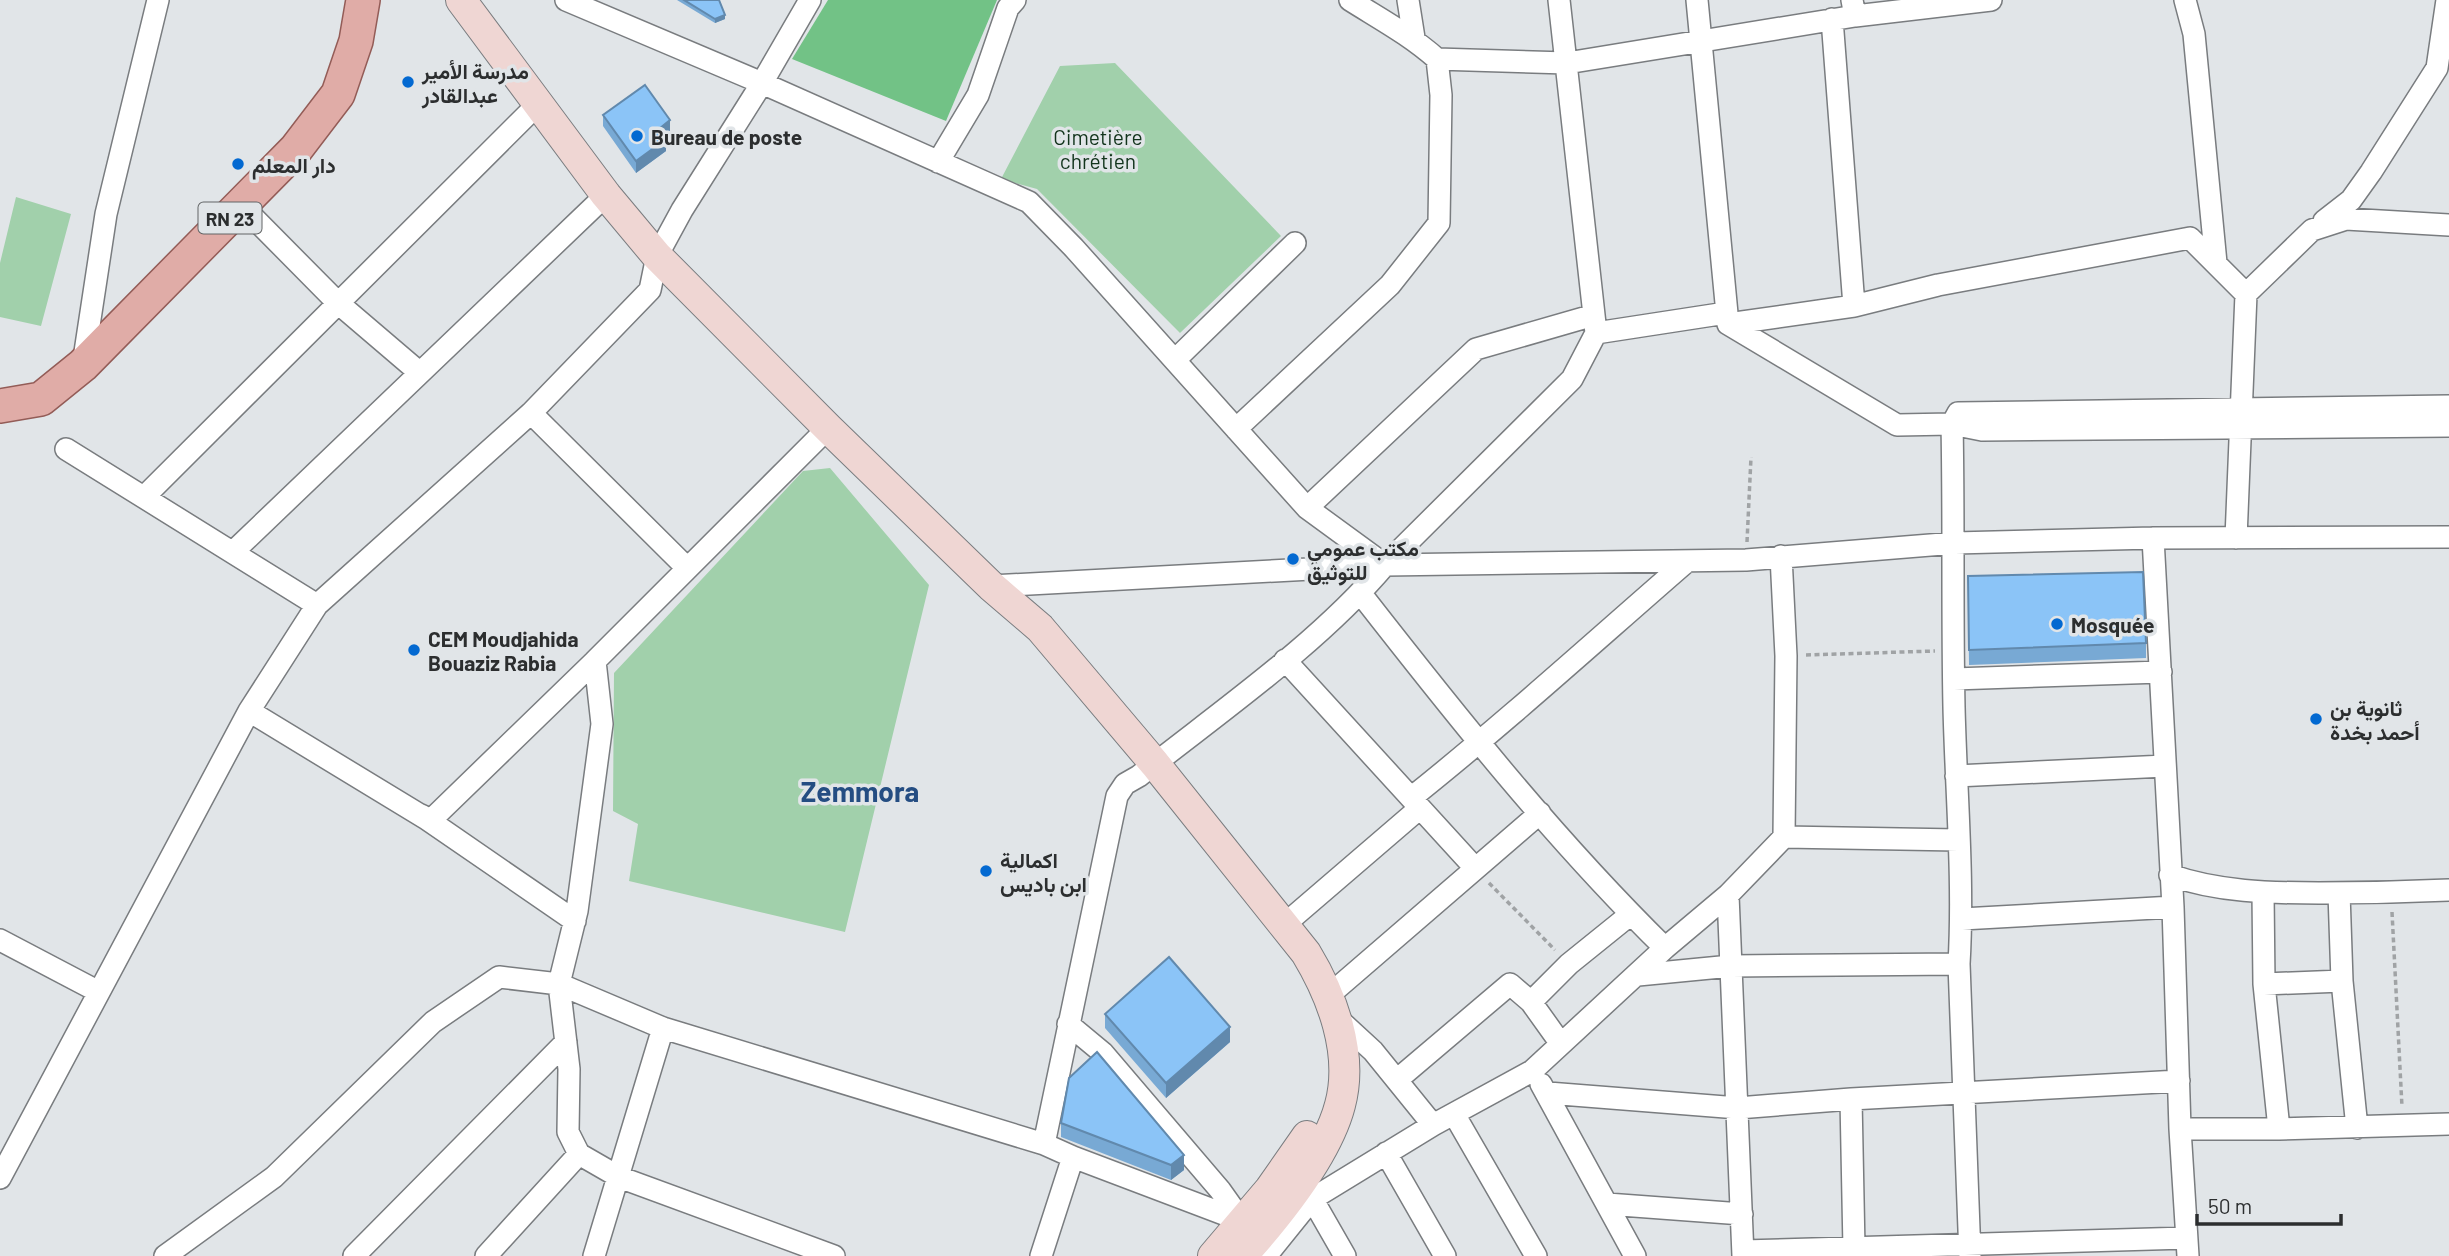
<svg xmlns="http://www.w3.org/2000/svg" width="2449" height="1256" font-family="Barlow,Vazirmatn,sans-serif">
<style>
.green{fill:#a1d0ab}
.forest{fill:#72c286}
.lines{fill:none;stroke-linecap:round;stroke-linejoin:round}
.street-casing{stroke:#797c7f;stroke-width:24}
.secondary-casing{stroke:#797c7f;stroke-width:32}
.primary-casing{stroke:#935c57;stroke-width:36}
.path{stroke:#a0a3a5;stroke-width:3.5;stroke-dasharray:5 3.5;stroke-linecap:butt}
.street{stroke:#fff;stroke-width:21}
.secondary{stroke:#efd6d3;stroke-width:30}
.primary{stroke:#e0aca7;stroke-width:33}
.wall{fill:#78a9d4}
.shaded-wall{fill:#6189ad}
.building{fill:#8bc4f7;stroke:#6189ad;stroke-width:2}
.poi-dot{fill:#0369d1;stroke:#e1e5e8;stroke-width:2.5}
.labels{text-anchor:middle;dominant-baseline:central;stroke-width:7;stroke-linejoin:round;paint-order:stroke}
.shield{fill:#e1e5e8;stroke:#626566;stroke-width:2}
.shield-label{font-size:19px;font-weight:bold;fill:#2c2e2f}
.poi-label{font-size:21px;font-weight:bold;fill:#2c2e2f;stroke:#e1e5e8;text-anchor:start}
.park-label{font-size:21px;fill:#12341c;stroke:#e1e5e8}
.district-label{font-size:28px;font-weight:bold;fill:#244d82;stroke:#e1e5e8}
</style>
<rect width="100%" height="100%" fill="#e1e5e8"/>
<path class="green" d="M1115,63L1281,236L1180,333L1037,189L1001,179L1060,66Z
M16,197L71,214L41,326L0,317V263Z
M830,468L929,585L845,932L629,881L638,824L613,811L614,673L803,471Z"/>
<path class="forest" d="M828,0H997L946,121L792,59Z"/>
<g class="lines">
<defs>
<path id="street" d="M566,0L762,83L810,0
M1350,0C1380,19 1410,35 1437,59
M1408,0L1414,38
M1697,0L1728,324L1897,425L1952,424C1954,519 1952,613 1954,707C1956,792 1964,879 1959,964L1970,1256
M1852,0L1855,16L1991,0
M2185,0L2194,34L2216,263
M938,162L978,95L1008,8L1015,0
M242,206L338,303L420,373
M2324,221L2351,200L2371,172L2437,68L2447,0
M1854,306L1938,285L2190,238L2246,294
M1728,324L1854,306L1832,19
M1596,333L1726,313
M1175,360L1295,243
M83,365L106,214L158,0
M2449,406L1958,413L1952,424L1982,430L2449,426
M531,413L687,568
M1236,429L1390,285L1439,223L1441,95L1437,59L1567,63L1855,16
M66,449L317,605
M144,497L538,104
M1307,508L1476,349L1594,315
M2153,538L2173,907L2180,1129L2188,1256
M2236,538L2246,294L2312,230L2346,219L2449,225
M233,552L606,195
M1781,556L1786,656L1784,837
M991,586L1385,565L1746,560L1955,543L2153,538L2449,537
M1361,594C1457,717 1554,839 1665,948
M1285,660L1475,868
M595,661L828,428
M1954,679L2161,672
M249,711L430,821L595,661L602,724L577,911L559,984L569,1069L568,1132L579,1154L619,1177L834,1256
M1956,776L2165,766
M1411,798C1505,723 1594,642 1685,563
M421,815L575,921
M2170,875C2218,892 2270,893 2319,893C2363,893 2406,892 2449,890
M2263,893L2264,984L2279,1129L2449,1124
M2339,893L2342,981L2357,1128
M1728,895L1743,1256
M1962,919L2173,907
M1285,924L1420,808
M0,940L99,992
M1638,975L1731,966L1959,964
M2264,984L2342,981
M1328,996L1540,813
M1531,1002L1569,964L1631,914
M1336,1017L1373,1051L1433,1125
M1068,1024L1103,1053L1220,1190L1242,1221
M1398,1079L1510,984L1531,1002L1561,1044
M1541,1084L1635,1256
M1548,1093L1738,1108L1851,1099L2179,1081
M1851,1099L1854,1249
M1454,1114L1536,1256
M2180,1129H2279
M1386,1153L1445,1256
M1073,1157L1242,1221
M0,1178L249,711L317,605L531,413L650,290L657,256L682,210L762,83L1029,202L1074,248L1307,508L1385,565L1572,379L1596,333L1559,0
M1306,1188L1345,1256
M1607,1204L1742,1214
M1743,1251L2186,1238
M165,1256L274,1177L433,1022L499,977L559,984L663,1028L1044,1144
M354,1256L566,1042
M486,1256L579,1154
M594,1256L663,1028
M1041,1256L1073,1157L1044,1144L1117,796L1125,784L1139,776C1221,711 1318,644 1385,565
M1266,1256L1312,1199L1433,1125L1532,1071L1665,948L1728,895L1784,837L1958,840"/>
<path id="secondary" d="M461,0L606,195L657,256L828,428L991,586L1040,628L1155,764L1306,953C1332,996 1354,1053 1340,1105C1327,1155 1276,1218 1242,1256
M1213,1256L1270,1189L1307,1136"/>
<path id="primary" d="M0,406L41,399L83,365L296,149L338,94L356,41L363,0"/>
</defs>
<use href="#street" class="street-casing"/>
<use href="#secondary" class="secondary-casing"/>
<use href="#primary" class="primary-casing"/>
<path class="path" d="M1747,542L1751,457
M1806,655L1935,651
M1489,883L1555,950
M2392,912L2402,1107"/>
<use href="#street" class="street"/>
<use href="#secondary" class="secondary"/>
<use href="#primary" class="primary"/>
</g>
<path class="wall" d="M677,0H719L725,19L715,23Z
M603,115L670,131L664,136L666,151L636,173L603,126Z
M1968,576L2146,643V658L1969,665Z
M1105,1014L1230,1042L1166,1098L1105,1028Z
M1061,1123L1184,1170L1171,1180L1061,1137Z"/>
<path class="shaded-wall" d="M725,15V19L715,23V19Z
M670,120V131L659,140V129Z
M666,139V151L636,173V161Z
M1230,1027V1042L1166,1098V1083Z
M1184,1155V1170L1171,1180V1165Z"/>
<path class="building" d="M684,0H719L725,15L715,19Z
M645,85L670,120L659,129L666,139L636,161L603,115Z
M2143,572L2146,643L1969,650L1968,576Z
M1169,957L1230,1027L1166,1083L1105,1014Z
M1097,1052L1184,1155L1171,1165L1061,1123L1069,1078Z"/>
<g class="poi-dot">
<circle cx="408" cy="82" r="7"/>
<circle cx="637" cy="136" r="7"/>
<circle cx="238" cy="164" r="7"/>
<circle cx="1293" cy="559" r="7"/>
<circle cx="2057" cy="624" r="7"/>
<circle cx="414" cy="650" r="7"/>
<circle cx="2316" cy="719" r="7"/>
<circle cx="986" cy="871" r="7"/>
</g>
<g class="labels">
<rect class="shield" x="198.5" y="202.5" width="63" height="31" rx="5"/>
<g class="shield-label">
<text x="230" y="218">RN 23</text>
</g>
<g class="poi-label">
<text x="422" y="70">مدرسة الأمير<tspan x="422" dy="24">عبدالقادر</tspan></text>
<text x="651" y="136">Bureau de poste</text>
<text x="252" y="164">دار المعلم</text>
<text x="1307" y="547">مكتب عمومي<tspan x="1307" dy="24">للتوثيق</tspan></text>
<text x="2071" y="624">Mosquée</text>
<text x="428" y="638">CEM Moudjahida<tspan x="428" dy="24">Bouaziz Rabia</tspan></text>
<text x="2330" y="707">ثانوية بن<tspan x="2330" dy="24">أحمد بخدة</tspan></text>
<text x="1000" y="859">اكمالية<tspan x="1000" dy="24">ابن باديس</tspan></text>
</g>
<g class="park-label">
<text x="1098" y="136">Cimetière<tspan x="1098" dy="24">chrétien</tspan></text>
</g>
<g class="district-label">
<text x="860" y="791">Zemmora</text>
</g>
</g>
<path d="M2197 1214v10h144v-10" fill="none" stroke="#2c2e2f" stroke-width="3.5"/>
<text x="2208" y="1214" font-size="21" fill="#2c2e2f" stroke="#e1e5e8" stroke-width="5" paint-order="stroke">50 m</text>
</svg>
